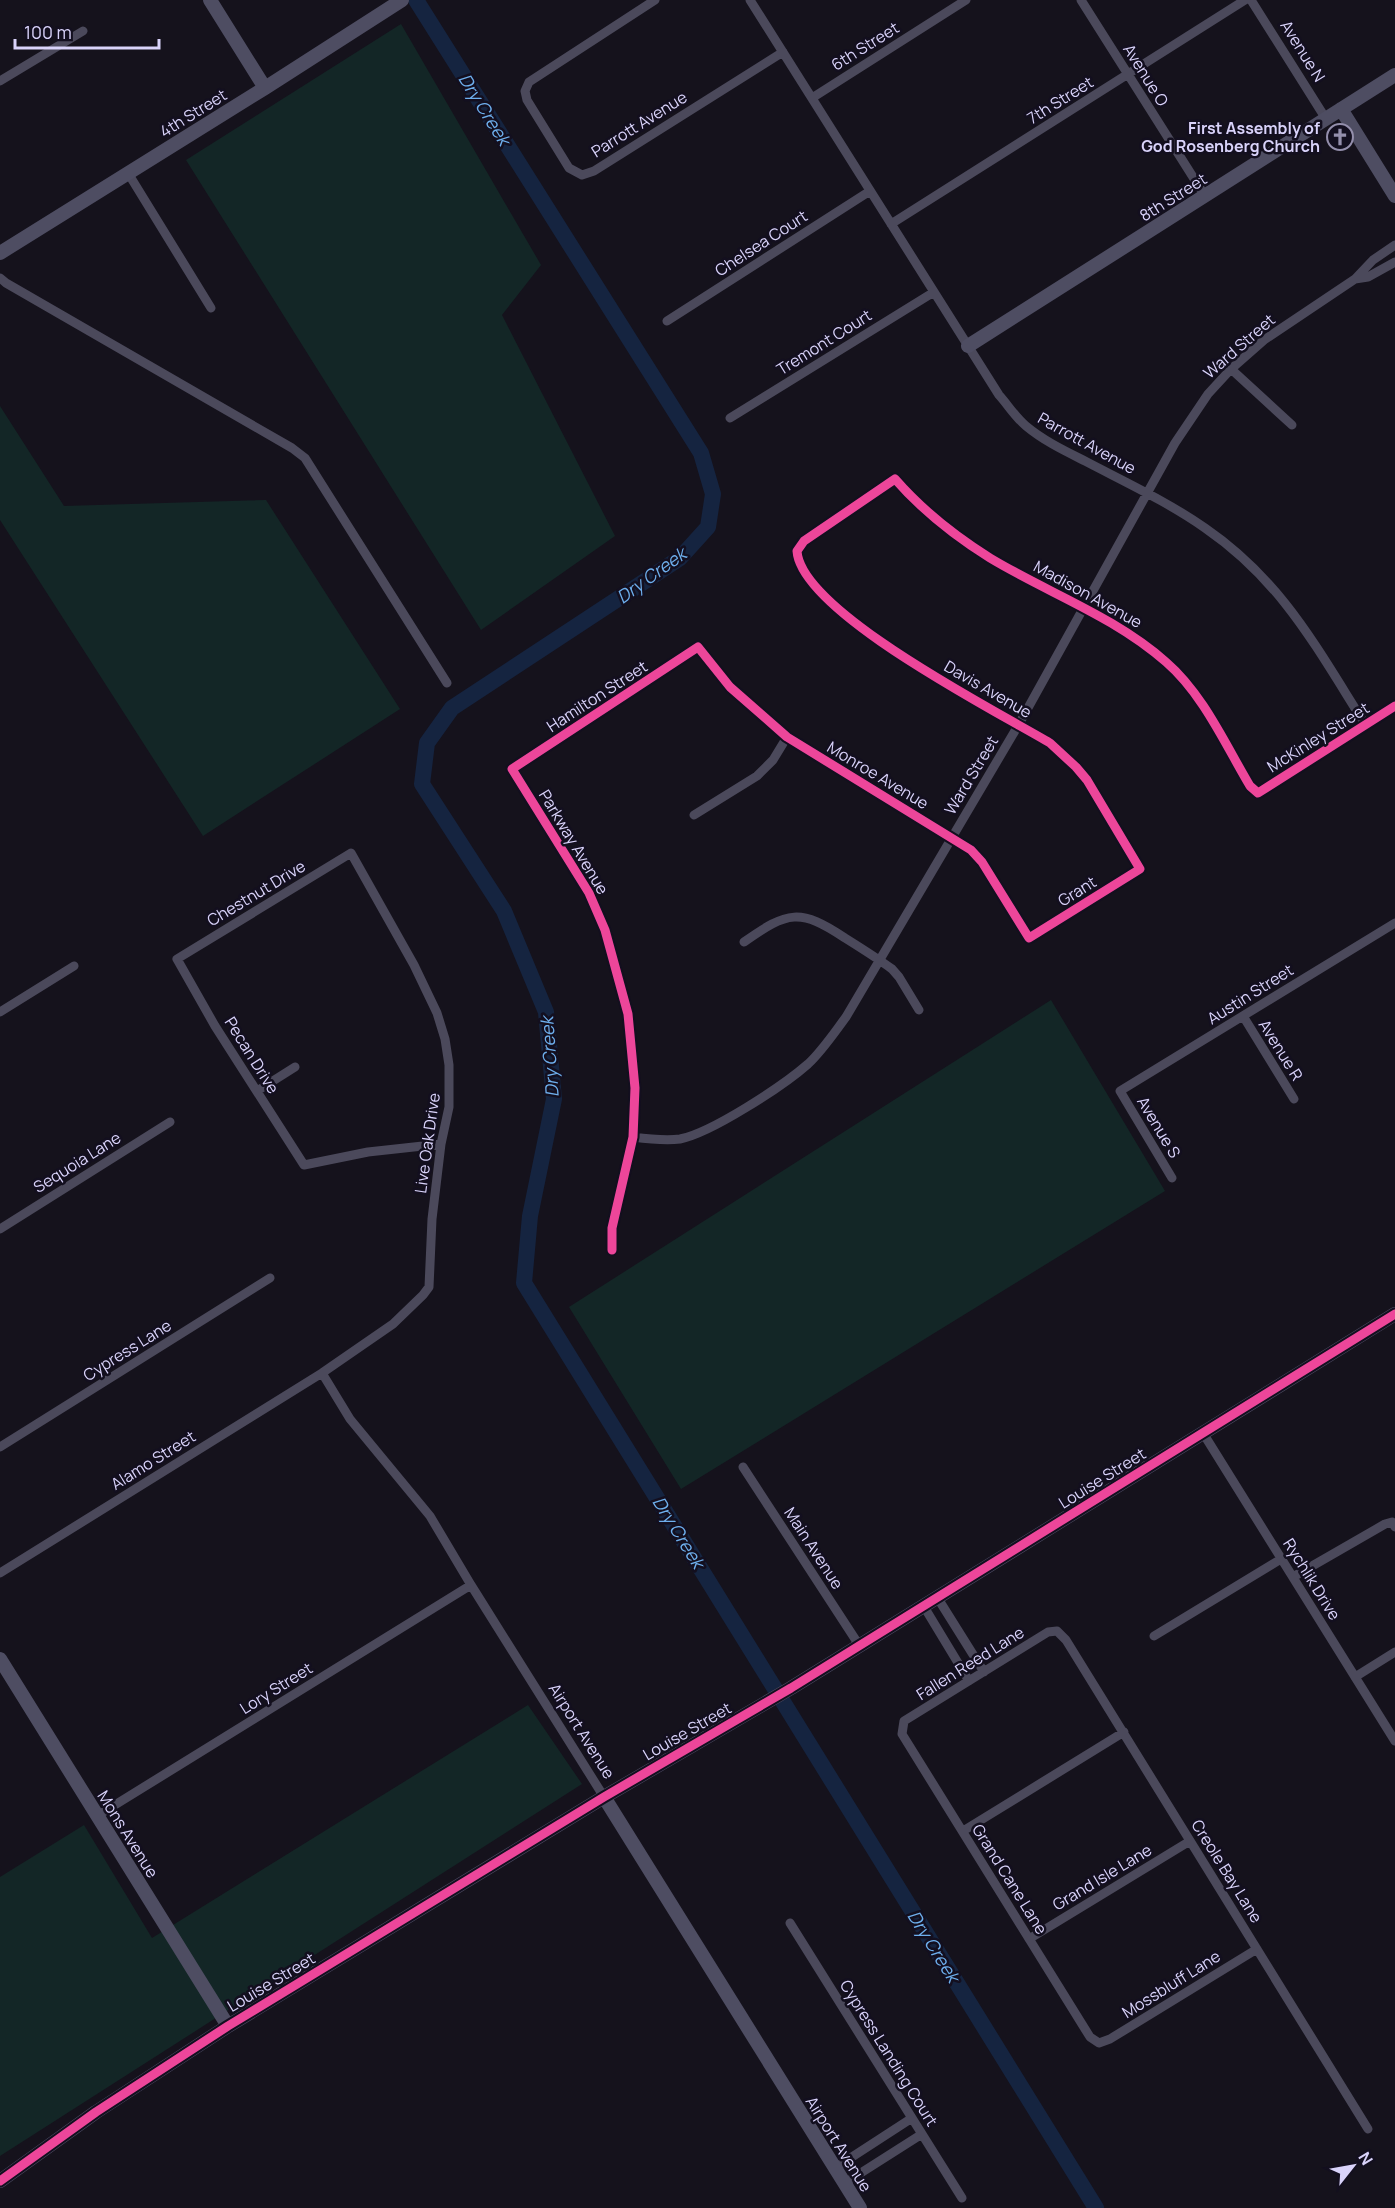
<svg xmlns="http://www.w3.org/2000/svg" width="1395" height="2208" font-family="Manrope,sans-serif">
<style>
.green{fill:#132626}
.lines{fill:none;stroke-linecap:round;stroke-linejoin:round}
.river{stroke:#152440;stroke-width:16}
.street{stroke:#4b495b;stroke-width:9}
.secondary{stroke:#4e4d62;stroke-width:14}
.cycleway-casing{stroke:#130f1f;stroke-width:13}
.cycleway{stroke:#ed469a;stroke-width:9}
.labels{text-anchor:middle;dominant-baseline:central;stroke-width:5;stroke-linejoin:round;paint-order:stroke}
.street-label{font-size:16px;fill:#d9d3fa;stroke:#130f1f}
.poi-label{font-size:16px;font-weight:bold;fill:#d9d3fa;stroke:#130f1f;text-anchor:end}
.water-label{font-size:18px;font-style:italic;fill:#6eafed;stroke:#130f1f}
</style>
<rect width="100%" height="100%" fill="#15121c"/>
<path class="green" d="M401,24L541,265L502,315L615,536L481,630L186,160Z
M0,406L64,506L266,500L400,709L203,836L0,520Z
M1051,1000L1165,1191L681,1489L569,1307Z
M528,1705L582,1784L0,2156V1877L84,1825L152,1938Z"/>
<g class="lines">
<path class="river" d="M416,0L701,453L713,494L708,527L680,558L452,708L427,743L422,784L504,911L546,1012L554,1099L530,1216L524,1283L1096,2208"/>
<path class="street" d="M655,0L529,82L525,91L527,100L569,168L582,175L594,171L783,52
M750,0L999,395C1008,405 1016,418 1026,426C1044,441 1065,451 1085,461C1125,482 1168,502 1205,528C1282,581 1316,647 1365,724
M1081,0L1205,196
M1251,0L1326,119
M0,81L83,31
M812,98L966,0
M128,173L211,308
M891,224L1245,0
M0,278L6,283L292,448L305,458L447,683
M1355,279L1368,277L1395,262
M667,321L870,191
M1231,369L1292,425
M730,418L934,292
M694,815L757,776L773,760L787,737
M744,942C788,911 800,908 845,938C861,948 877,958 892,969L899,977L919,1010
M0,1012L74,966
M1243,1016L1294,1099
M257,1091L295,1067
M633,1137C648,1139 665,1141 680,1139C711,1133 783,1086 808,1064C822,1051 834,1033 846,1017L1019,724L1175,443L1208,394L1231,369L1264,340L1355,279L1373,260L1395,245
M1172,1178L1120,1091L1395,923
M0,1229L170,1122
M612,1250V1228L633,1137L635,1088L628,1014L605,930L589,893L512,769L698,647L730,687L787,737L971,850L982,862L1029,938L1140,869L1087,780L1076,767L1050,743C998,712 801,612 797,551L804,541L895,479C922,510 955,536 990,558C1048,593 1114,616 1166,662C1203,694 1225,744 1250,786L1258,793L1395,706
M322,1373L350,1419L430,1516L471,1585L604,1797
M1203,1433L1395,1741
M0,1447L270,1278
M743,1467L859,1645
M0,1573L322,1373L393,1324L423,1295L429,1287L432,1219L441,1144L449,1107V1065L445,1039L437,1013L414,965L351,853L177,959L215,1026L304,1165L368,1152L441,1144
M1293,1577L1385,1524L1392,1522L1395,1527
M937,1597L984,1672
M923,1605L969,1681
M1154,1636L1281,1559
M1355,1677L1395,1652
M97,1816L471,1585
M963,1831L1124,1732
M790,1923L962,2198
M1029,1939L1190,1841
M1257,1949L1110,2039L1099,2043L1090,2037L902,1734L904,1721L1048,1632L1057,1631L1066,1640L1368,2129
M835,2168L912,2118
M845,2183L922,2134"/>
<path class="secondary" d="M210,0L265,88
M1341,109L1395,196
M0,253L265,88L402,0
M968,346L1395,75
M0,1659L228,2026
M604,1797L860,2208
M0,2181L96,2112L228,2026L604,1797L791,1688L1395,1314"/>
<defs>
<path id="cycleway" d="M612,1250V1228L633,1137L635,1088L628,1014L605,930L589,893L512,769L698,647L730,687L787,737L971,850L982,862L1029,938L1140,869L1087,780L1076,767L1050,743C998,712 801,612 797,551L804,541L895,479C922,510 955,536 990,558C1048,593 1114,616 1166,662C1203,694 1225,744 1250,786L1258,793L1395,706
M0,2181L96,2112L228,2026L604,1797L791,1688L1395,1314"/>
</defs>
<use href="#cycleway" class="cycleway-casing"/>
<use href="#cycleway" class="cycleway"/>
</g>
<defs>
<symbol id="church-ring" viewBox="-11 -11 22 22"><circle r="9.5" fill="#130f1f" stroke="#948fac" stroke-width="1.5"/><path d="M-1.2-6h2.4v3.5h3.3v2.4h-3.3V6h-2.4V-.1h-3.3v-2.4h3.3Z" fill="#948fac"/></symbol>
</defs>
<g fill-rule="evenodd">
<use href="#church-ring" x="1325" y="122" width="30" height="30"/>
</g>
<g class="labels">
<g class="street-label">
<text transform="translate(865 46) rotate(-32)">6th Street</text>
<text transform="translate(1303 51) rotate(58)">Avenue N</text>
<text transform="translate(1146 75) rotate(58)">Avenue O</text>
<text transform="translate(1060 100) rotate(-32)">7th Street</text>
<text transform="translate(193 113) rotate(-32)">4th Street</text>
<text transform="translate(639 124) rotate(-32)">Parrott Avenue</text>
<text transform="translate(1173 197) rotate(-32)">8th Street</text>
<text transform="translate(761 243) rotate(-33)">Chelsea Court</text>
<text transform="translate(824 342) rotate(-32)">Tremont Court</text>
<text transform="translate(1239 346) rotate(-41)">Ward Street</text>
<text transform="translate(1087 443) rotate(29)">Parrott Avenue</text>
<text transform="translate(1088 594) rotate(29)">Madison Avenue</text>
<text transform="translate(988 689) rotate(30)">Davis Avenue</text>
<text transform="translate(597 696) rotate(-33)">Hamilton Street</text>
<text transform="translate(1318 737) rotate(-32)">McKinley Street</text>
<text transform="translate(878 775) rotate(31)">Monroe Avenue</text>
<text transform="translate(971 775) rotate(-59)">Ward Street</text>
<text transform="translate(574 842) rotate(59)">Parkway Avenue</text>
<text transform="translate(1077 891) rotate(-32)">Grant</text>
<text transform="translate(256 893) rotate(-31)">Chestnut Drive</text>
<text transform="translate(1250 994) rotate(-32)">Austin Street</text>
<text transform="translate(1281 1050) rotate(58)">Avenue R</text>
<text transform="translate(252 1055) rotate(58)">Pecan Drive</text>
<text transform="translate(1159 1127) rotate(59)">Avenue S</text>
<text transform="translate(427 1143) rotate(-82)">Live Oak Drive</text>
<text transform="translate(77 1162) rotate(-32)">Sequoia Lane</text>
<text transform="translate(127 1350) rotate(-32)">Cypress Lane</text>
<text transform="translate(153 1460) rotate(-32)">Alamo Street</text>
<text transform="translate(1102 1478) rotate(-32)">Louise Street</text>
<text transform="translate(814 1548) rotate(57)">Main Avenue</text>
<text transform="translate(1312 1579) rotate(58)">Rychlik Drive</text>
<text transform="translate(970 1663) rotate(-32)">Fallen Reed Lane</text>
<text transform="translate(276 1688) rotate(-32)">Lory Street</text>
<text transform="translate(582 1731) rotate(58)">Airport Avenue</text>
<text transform="translate(687 1731) rotate(-30)">Louise Street</text>
<text transform="translate(128 1834) rotate(58)">Mons Avenue</text>
<text transform="translate(1227 1871) rotate(58)">Creole Bay Lane</text>
<text transform="translate(1102 1877) rotate(-31)">Grand Isle Lane</text>
<text transform="translate(1010 1879) rotate(58)">Grand Cane Lane</text>
<text transform="translate(271 1982) rotate(-31)">Louise Street</text>
<text transform="translate(1171 1984) rotate(-32)">Mossbluff Lane</text>
<text transform="translate(889 2053) rotate(58)">Cypress Landing Court</text>
<text transform="translate(839 2144) rotate(58)">Airport Avenue</text>
</g>
<g class="poi-label">
<text x="1320" y="128">First Assembly of<tspan x="1320" dy="18">God Rosenberg Church</tspan></text>
</g>
<g class="water-label">
<text transform="translate(485 109) rotate(58)">Dry Creek</text>
<text transform="translate(651 575) rotate(-36)">Dry Creek</text>
<text transform="translate(549 1057) rotate(-94)">Dry Creek</text>
<text transform="translate(679 1532) rotate(58)">Dry Creek</text>
<text transform="translate(934 1946) rotate(58)">Dry Creek</text>
</g>
</g>
<g transform="translate(1353 2166) rotate(59)" stroke="#130f1f" stroke-width="4.5" paint-order="stroke">
<path d="M0-4.5L10 22L0 15L-10 22Z" fill="#d9d3fa"/>
<text y="-9" font-size="16" font-weight="bold" text-anchor="middle" fill="#d9d3fa">N</text>
</g>
<path d="M15 39v9h144v-9" fill="none" stroke="#d9d3fa" stroke-width="3"/>
<text x="24" y="39" font-size="18" fill="#d9d3fa" stroke="#130f1f" stroke-width="4.5" paint-order="stroke">100 m</text>
</svg>
